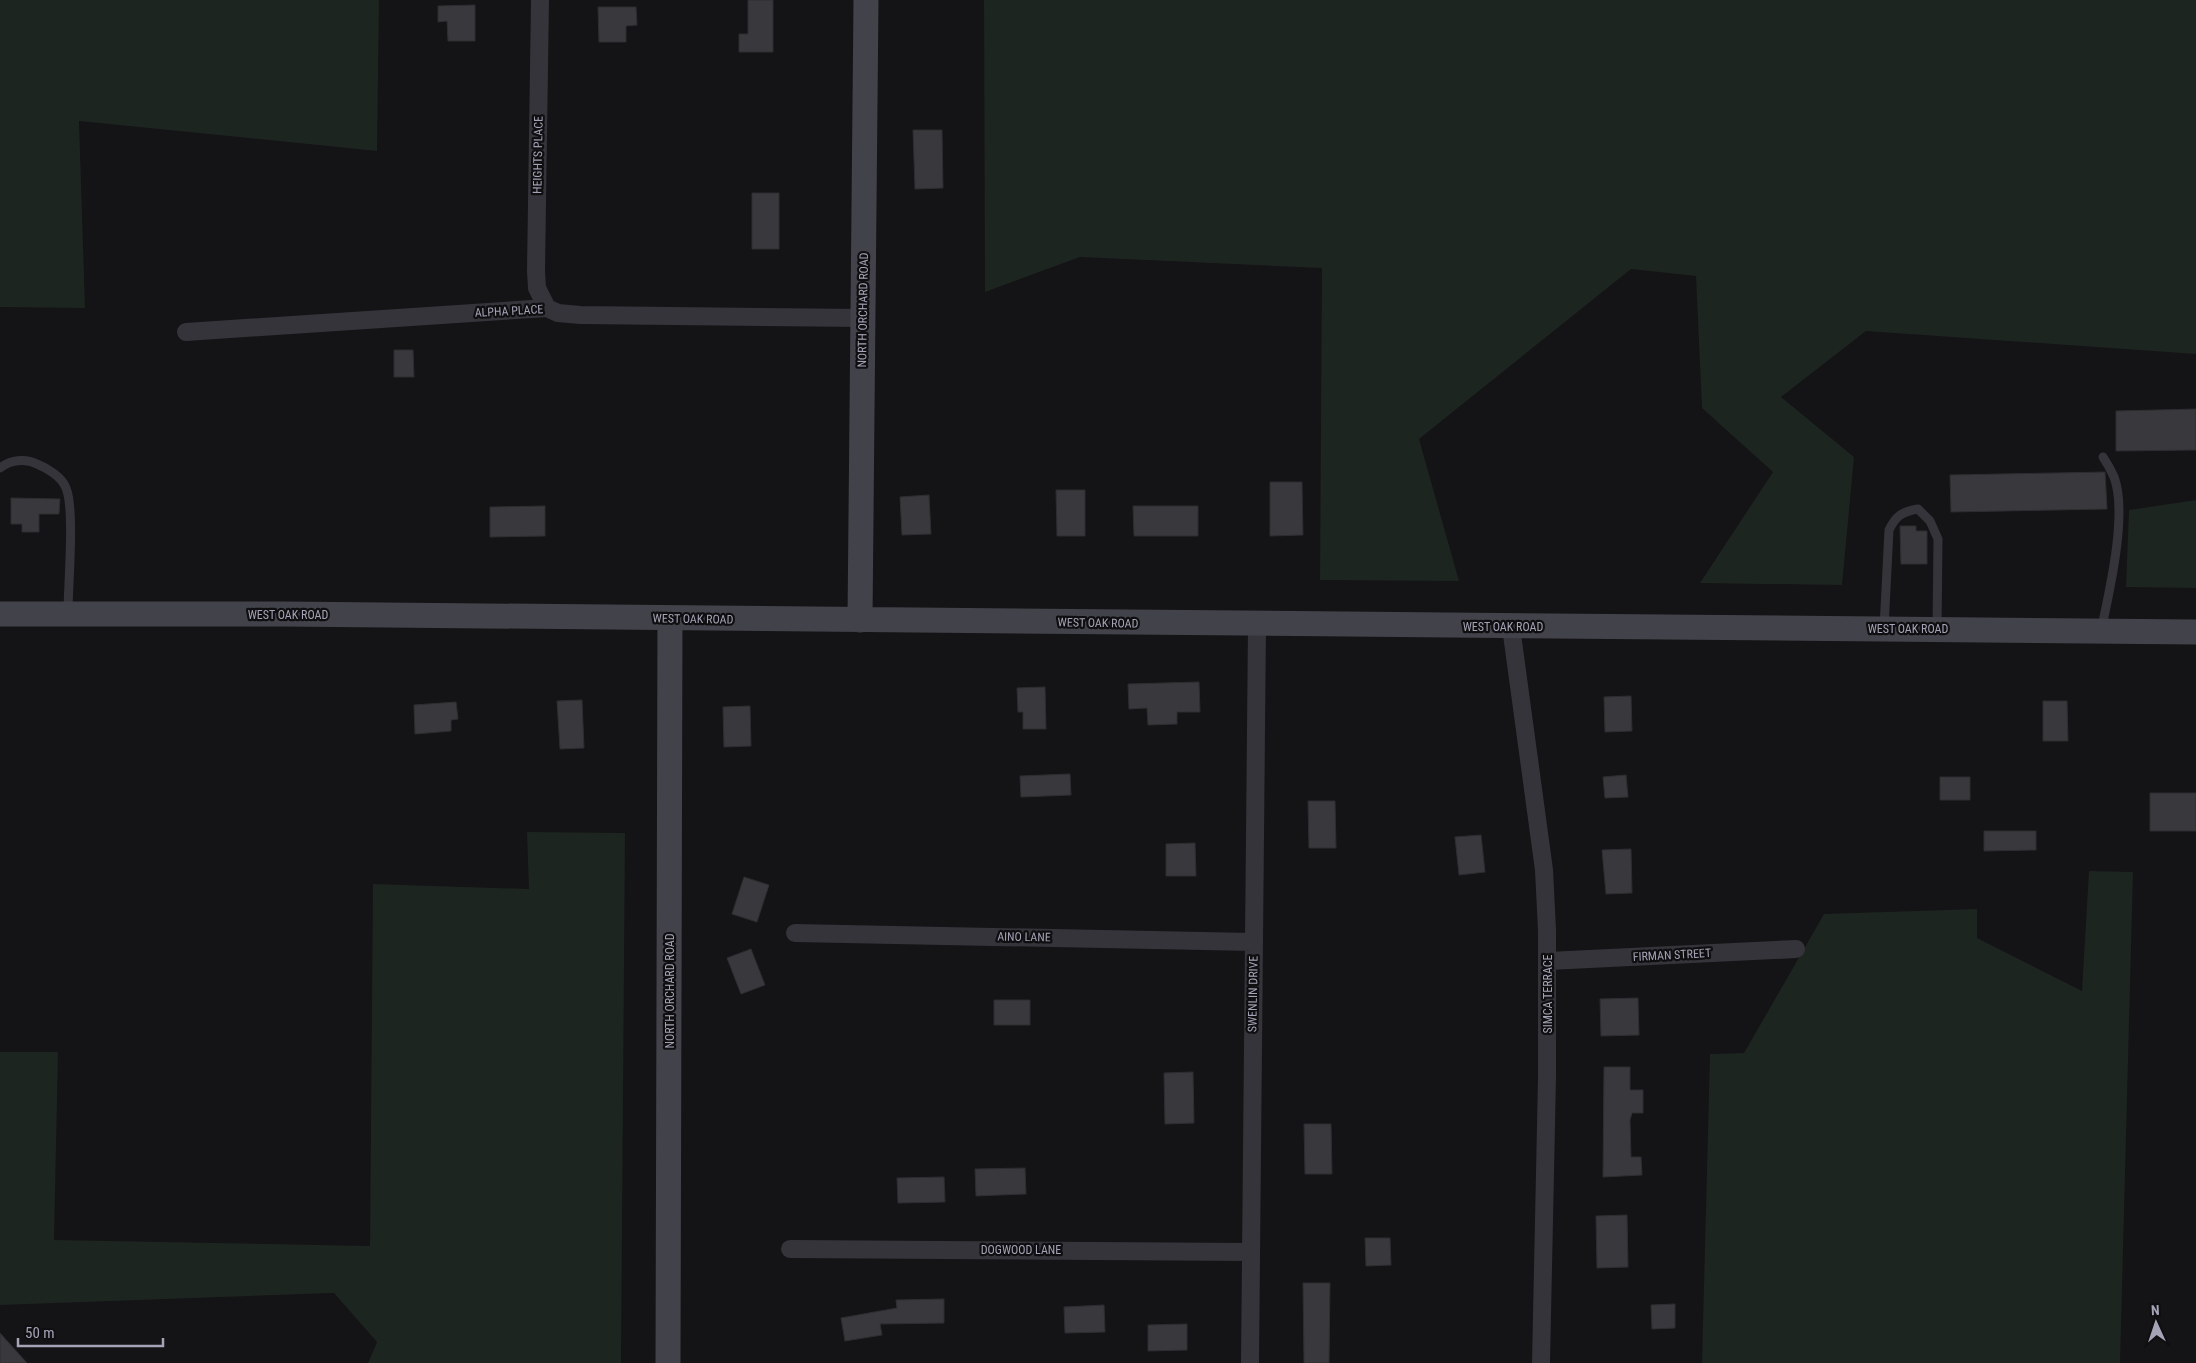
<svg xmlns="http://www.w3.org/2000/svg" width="2196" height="1363" font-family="'Roboto Condensed',sans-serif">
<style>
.green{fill:#1d2520}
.building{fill:#38383d;stroke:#2e2d31}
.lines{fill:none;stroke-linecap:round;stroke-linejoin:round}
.lane{stroke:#35343a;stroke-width:9}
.street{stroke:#35343a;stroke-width:18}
.secondary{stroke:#42424a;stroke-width:25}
.labels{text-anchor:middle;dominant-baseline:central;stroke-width:4.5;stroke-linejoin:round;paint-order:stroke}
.street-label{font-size:12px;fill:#a4a4b6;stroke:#0f0e10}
</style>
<rect width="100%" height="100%" fill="#141315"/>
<path class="green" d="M0,0H379L377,151L79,121L85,308L0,307Z
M984,0H2196V354L1866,331L1781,397L1854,457L1842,585L1700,583L1773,472L1702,408L1696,276L1631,269L1419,439L1459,581L1320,580L1322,268L1080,257L985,292Z
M2196,500V588L2126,587L2129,510Z
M527,832L625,833L621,1363H368L377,1342L334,1293L0,1305V1052H58L54,1240L370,1246L373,884L529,889Z
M2089,871L2133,872L2120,1363H1702L1710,1054L1744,1053L1824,914L1977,909V938L2082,991Z"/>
<path class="building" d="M748,0H773V52H739V34H748Z
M475,5V41H448L447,21L438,22V6Z
M598,7H636L637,25L626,26V42H599Z
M913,130H942L943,188L915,189Z
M752,193H779V249H752Z
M394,350H413L414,377H394Z
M2196,409V450L2116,451V411Z
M2105,472L2107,509L1951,512L1950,475Z
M1270,482H1302L1303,535L1270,536Z
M1056,490H1085V536H1057Z
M929,495L931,534L902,535L900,497Z
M11,498L60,499L59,514H39V532H22V524H11Z
M545,506V536L490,537V507Z
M1133,506H1198V536H1134Z
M1900,526H1916V531H1927V564H1901Z
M1199,682L1200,712H1177V724L1148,725L1147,708L1129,709L1128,684Z
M1045,687L1046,729H1023V712H1018L1017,688Z
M1631,696L1632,731L1605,732L1604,697Z
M582,700L584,748L560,749L557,701Z
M2043,701H2067L2068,741H2043Z
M456,702L458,719L451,720V731L415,734L414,705Z
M750,706L751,746L724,747L723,707Z
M1070,774L1071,795L1021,797L1020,776Z
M1626,775L1628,797L1605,798L1603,777Z
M1940,777H1970V800H1940Z
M2150,793H2196V831H2150Z
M1308,801H1335L1336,848H1309Z
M1984,831H2036V850L1984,851Z
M1481,835L1485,872L1459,875L1455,837Z
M1195,843L1196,876H1166V844Z
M1631,849L1632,893L1606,894L1602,850Z
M744,877L769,885L757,922L732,914Z
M751,949L765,985L741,994L727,958Z
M1638,998L1639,1035L1601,1036L1600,999Z
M994,1000H1030V1025H994Z
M1604,1067H1630V1090H1643V1113H1632L1630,1120L1631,1157H1641L1642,1175L1603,1177Z
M1193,1072L1194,1123L1165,1124L1164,1073Z
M1304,1124H1331L1332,1174H1305Z
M1025,1168L1026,1194L976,1196L975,1169Z
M944,1177L945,1202L898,1203L897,1178Z
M1627,1215L1628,1267L1597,1268L1596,1216Z
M1365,1238H1390L1391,1265L1366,1266Z
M1303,1283H1330L1329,1363H1304Z
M944,1299V1323L880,1324L882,1335L845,1341L841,1318L897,1308L896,1300Z
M1675,1304V1328L1652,1329L1651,1305Z
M1104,1305L1105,1332L1065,1333L1064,1307Z
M1187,1324V1350L1148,1351V1325Z
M0,1333L27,1363H0Z"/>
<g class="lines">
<path class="lane" d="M0,468C10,460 25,458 37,464C47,468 62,477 66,488C75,509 68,585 68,612
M1884,628L1889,530C1896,516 1901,512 1918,509L1930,521L1938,539L1937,629
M2101,631C2109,593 2128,513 2114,477C2111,470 2107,463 2103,457"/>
<path class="street" d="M540,0L536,271L537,288L547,308
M186,332L547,308L558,313L580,315L863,318
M1511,627L1544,870L1547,930V1077L1541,1363
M795,933L1253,942
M1548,961L1796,949
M790,1249L1251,1252
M1250,1363L1257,625"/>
<path class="secondary" d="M0,614H284L2196,632
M860,620L866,0
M668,1363L670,618"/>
</g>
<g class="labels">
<g class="street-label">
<text transform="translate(538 155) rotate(-89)">HEIGHTS PLACE</text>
<text transform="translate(863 310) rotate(-89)">NORTH ORCHARD ROAD</text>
<text transform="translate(509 311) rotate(-3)">ALPHA PLACE</text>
<text x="288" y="615">WEST OAK ROAD</text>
<text transform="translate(693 619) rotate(1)">WEST OAK ROAD</text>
<text transform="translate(1098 623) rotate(1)">WEST OAK ROAD</text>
<text x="1503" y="627">WEST OAK ROAD</text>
<text x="1908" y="629">WEST OAK ROAD</text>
<text transform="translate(1024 937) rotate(1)">AINO LANE</text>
<text transform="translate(1672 955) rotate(-3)">FIRMAN STREET</text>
<text transform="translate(670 991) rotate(-90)">NORTH ORCHARD ROAD</text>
<text transform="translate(1253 994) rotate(-89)">SWENLIN DRIVE</text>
<text transform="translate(1548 994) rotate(-90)">SIMCA TERRACE</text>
<text x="1021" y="1250">DOGWOOD LANE</text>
</g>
</g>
<g transform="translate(2156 1323) rotate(357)" stroke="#0f0e10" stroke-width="4" paint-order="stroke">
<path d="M0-4L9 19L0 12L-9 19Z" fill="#a4a4b6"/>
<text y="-8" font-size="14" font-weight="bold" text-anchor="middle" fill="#a4a4b6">N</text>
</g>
<path d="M18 1338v8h145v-8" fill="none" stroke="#a4a4b6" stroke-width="2.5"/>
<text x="25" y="1338" font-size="15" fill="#a4a4b6" stroke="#0f0e10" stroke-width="4" paint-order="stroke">50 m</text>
</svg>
